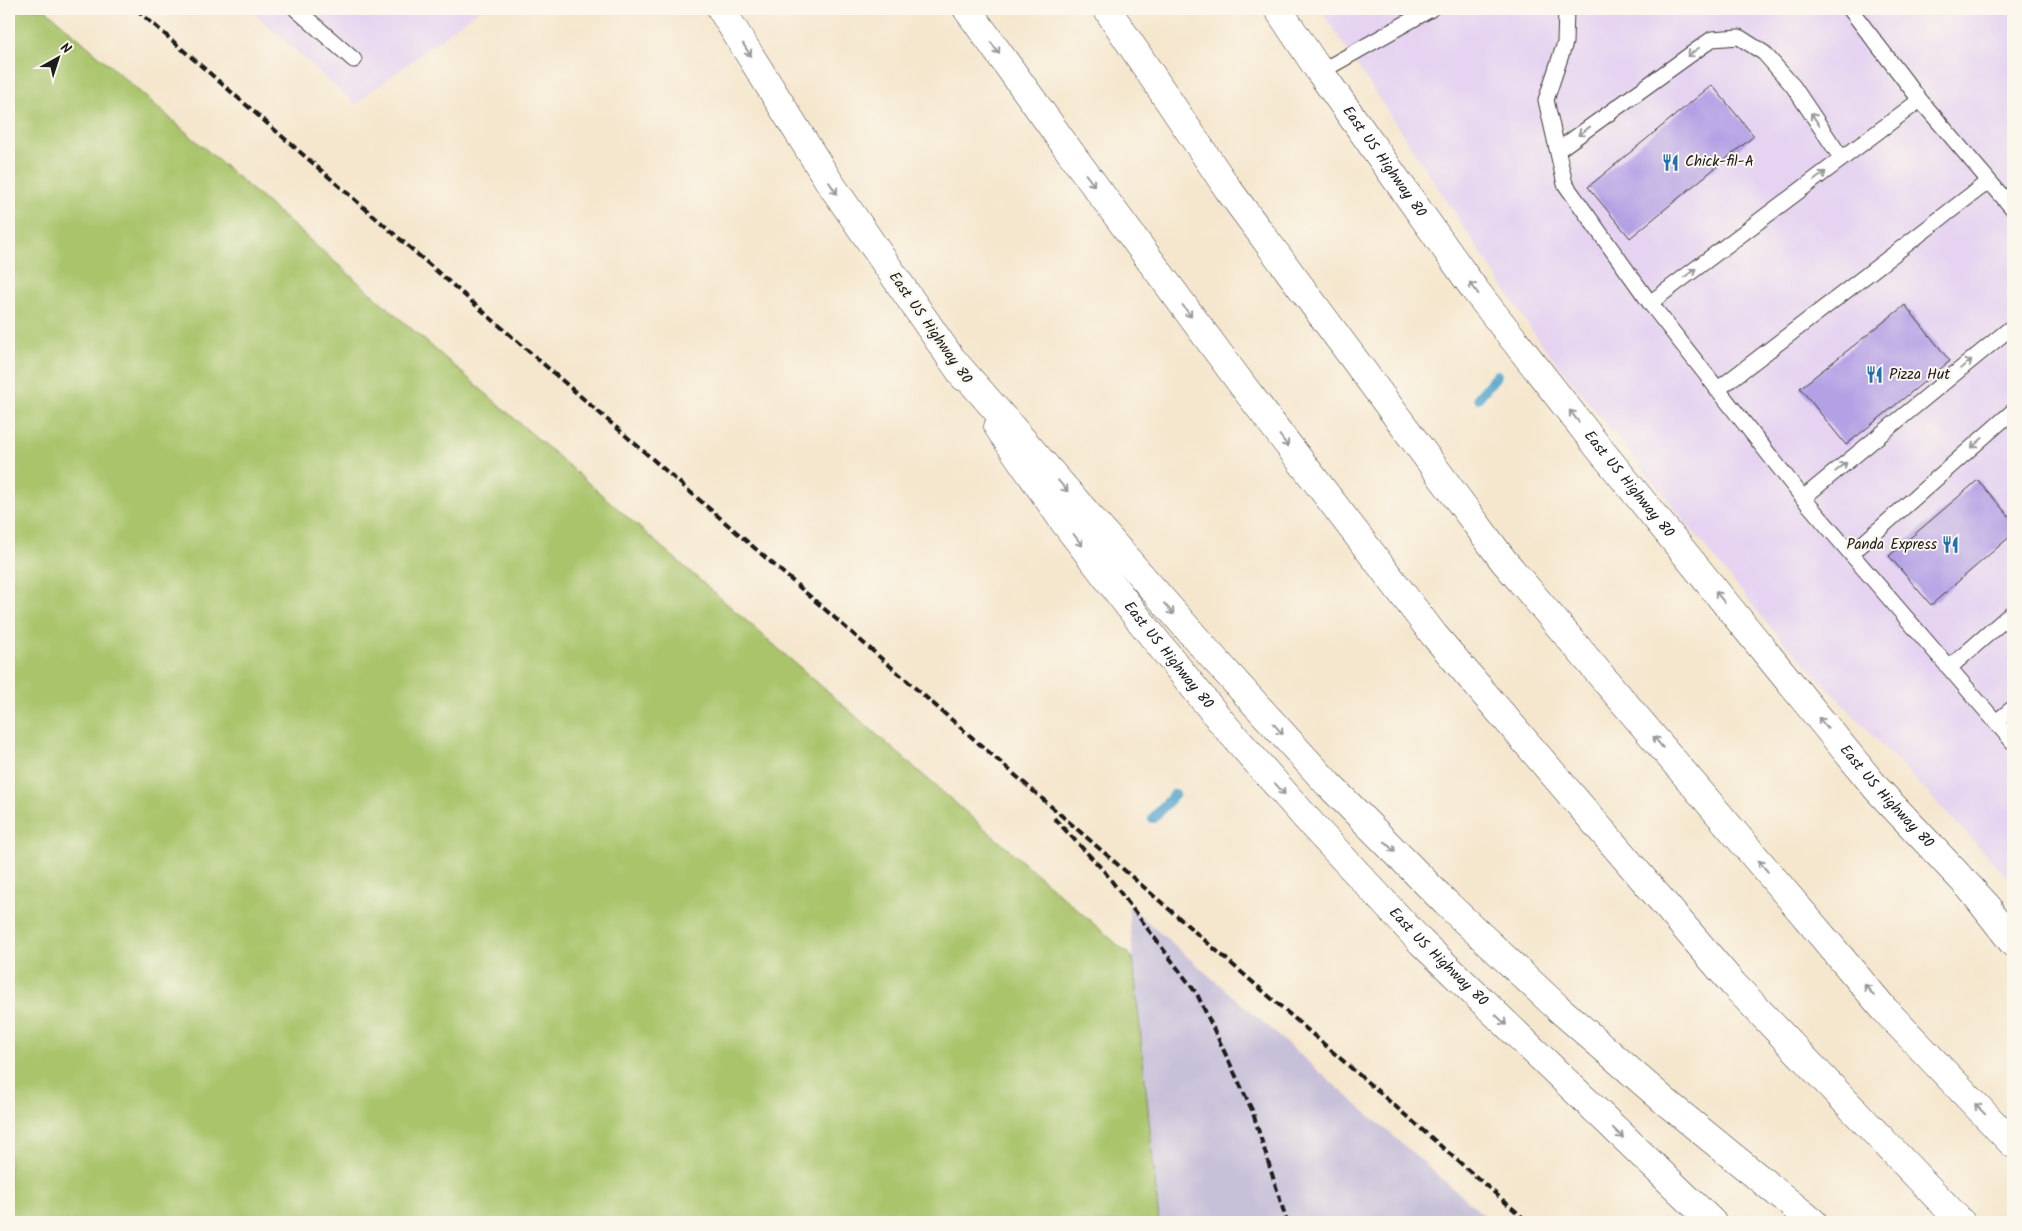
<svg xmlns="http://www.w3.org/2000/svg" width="2022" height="1231" font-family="Kalam,sans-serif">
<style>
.built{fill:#e5d3f1}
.industrial{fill:#c7c0d9}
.green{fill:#a9c46a;stroke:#627043}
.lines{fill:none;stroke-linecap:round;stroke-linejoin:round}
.stream{stroke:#52a5cd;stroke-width:10}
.building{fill:#b4a1e5}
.lane-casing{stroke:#3d3a37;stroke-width:17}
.secondary-casing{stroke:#3d3a37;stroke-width:29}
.highway-casing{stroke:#3d3a37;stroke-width:29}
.lane{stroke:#fff;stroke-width:15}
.secondary{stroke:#fff;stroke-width:28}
.highway{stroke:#fff;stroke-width:28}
.rail{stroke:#1c1c1c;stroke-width:4;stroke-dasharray:8 4;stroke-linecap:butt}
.oneway{stroke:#999}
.labels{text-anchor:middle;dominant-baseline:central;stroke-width:4;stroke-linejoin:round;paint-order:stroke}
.street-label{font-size:15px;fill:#1c1c1c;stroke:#fbf7ec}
.poi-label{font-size:15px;fill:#1c1c1c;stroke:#fbf7ec;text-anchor:start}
</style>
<rect width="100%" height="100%" fill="#fbf7ec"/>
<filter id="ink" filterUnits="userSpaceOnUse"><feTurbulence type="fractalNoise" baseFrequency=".02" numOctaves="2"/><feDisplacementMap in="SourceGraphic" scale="10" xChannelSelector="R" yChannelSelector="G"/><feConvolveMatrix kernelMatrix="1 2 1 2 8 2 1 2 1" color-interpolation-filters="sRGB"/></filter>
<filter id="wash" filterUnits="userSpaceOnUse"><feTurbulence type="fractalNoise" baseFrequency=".0096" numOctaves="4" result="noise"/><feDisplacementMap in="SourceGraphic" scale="20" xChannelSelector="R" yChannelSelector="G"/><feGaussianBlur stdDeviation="1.12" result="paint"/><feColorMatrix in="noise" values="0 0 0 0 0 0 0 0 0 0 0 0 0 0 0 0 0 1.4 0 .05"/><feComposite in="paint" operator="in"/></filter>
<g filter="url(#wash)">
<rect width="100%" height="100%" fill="#f5e7ce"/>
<path class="built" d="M249,9H480L355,104Z
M1320,9H2013V883L1771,628L1537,338Z"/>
<path class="industrial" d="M1128,905L1492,1222H1159Z"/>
<path class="green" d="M9,9H45L1133,958L1159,1222H9V93L12,84L9,83Z"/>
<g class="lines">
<path class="stream" d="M1478,398L1497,375
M1153,818L1175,794"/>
</g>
<g id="blocks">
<path class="building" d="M1712,85L1754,136L1630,238L1588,187Z
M1905,305L1950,361L1846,445L1800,388Z
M1978,480L2013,521V534L1931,605L1889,556Z"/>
</g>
</g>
<g filter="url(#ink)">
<use href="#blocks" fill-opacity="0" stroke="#3d3a37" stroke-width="1"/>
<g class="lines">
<defs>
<path id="lane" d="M296,9L354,60
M1566,9L1565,43L1546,100L1565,184L1650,303L1803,498L2013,742
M1850,9L1920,100L2013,209
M1320,72L1431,9
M1558,150L1712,39L1739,37L1764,53L1793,86L1842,159
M1650,303L1920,100
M1717,390L1989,181
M1803,498L2013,326
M1851,554L2013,411
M1949,668L2013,612
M1996,722L2013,708"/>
<g id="secondary">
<path d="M721,9L830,183L964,377"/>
<path id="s1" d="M1278,9L1320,72L1475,290L1598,447L1877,789L1988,907"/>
<path id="s2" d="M998,427L1064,522L1137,617L1225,726L1315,828L1421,942L1712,1222"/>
</g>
<path id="highway" d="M967,9L1078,163L1243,386L1434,635L1734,985L1961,1222
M1107,9L1228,189L1503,560L1885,1010L2013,1144
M950,357L1208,652L1328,784L1446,903L1558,1008L1667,1103L1813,1222
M1971,889L2013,943"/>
</defs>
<use href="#lane" class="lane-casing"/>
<use href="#secondary" class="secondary-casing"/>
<use href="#highway" class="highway-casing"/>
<use href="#lane" class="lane"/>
<use href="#secondary" class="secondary"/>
<use href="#highway" class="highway"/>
<path class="rail" d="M136,9L1528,1222
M1054,818L1104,871L1197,994L1252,1110L1287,1222"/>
</g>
<defs><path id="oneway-shaft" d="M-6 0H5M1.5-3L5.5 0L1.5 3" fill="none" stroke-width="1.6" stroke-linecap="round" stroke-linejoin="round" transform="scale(1.25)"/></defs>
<g class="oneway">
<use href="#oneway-shaft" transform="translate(995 48) rotate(54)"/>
<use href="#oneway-shaft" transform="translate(747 50) rotate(58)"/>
<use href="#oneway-shaft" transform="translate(1693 52) rotate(145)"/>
<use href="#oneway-shaft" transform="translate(1815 119) rotate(-124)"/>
<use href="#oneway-shaft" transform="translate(1584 131) rotate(144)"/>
<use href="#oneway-shaft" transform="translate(1820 176) rotate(-37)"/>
<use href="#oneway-shaft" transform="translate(1090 180) rotate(53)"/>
<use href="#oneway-shaft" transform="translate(833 188) rotate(56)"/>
<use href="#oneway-shaft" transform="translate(1690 273) rotate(-37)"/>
<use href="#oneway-shaft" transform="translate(1474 288) rotate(-126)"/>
<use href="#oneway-shaft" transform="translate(1187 311) rotate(53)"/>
<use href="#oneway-shaft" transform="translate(1966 364) rotate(-39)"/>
<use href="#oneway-shaft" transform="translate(1574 416) rotate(-128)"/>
<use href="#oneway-shaft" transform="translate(1284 441) rotate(53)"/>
<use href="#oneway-shaft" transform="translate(1977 443) rotate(139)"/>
<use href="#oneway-shaft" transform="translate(1841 467) rotate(-39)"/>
<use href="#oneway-shaft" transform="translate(1063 486) rotate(49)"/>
<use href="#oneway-shaft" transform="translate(1078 540) rotate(53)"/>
<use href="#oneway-shaft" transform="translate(1720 597) rotate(-129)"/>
<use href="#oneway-shaft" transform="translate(1169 609) rotate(49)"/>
<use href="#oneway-shaft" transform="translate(1823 723) rotate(-129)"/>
<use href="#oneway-shaft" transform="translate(1278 729) rotate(48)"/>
<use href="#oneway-shaft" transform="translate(1658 742) rotate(-130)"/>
<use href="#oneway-shaft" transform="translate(1280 789) rotate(48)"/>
<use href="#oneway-shaft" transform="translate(1390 847) rotate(45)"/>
<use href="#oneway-shaft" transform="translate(1763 866) rotate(-130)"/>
<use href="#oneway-shaft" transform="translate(1869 990) rotate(-130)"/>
<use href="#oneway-shaft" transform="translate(1501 1020) rotate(44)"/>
<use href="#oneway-shaft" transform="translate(1980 1109) rotate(-134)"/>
<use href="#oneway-shaft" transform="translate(1618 1133) rotate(44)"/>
</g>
</g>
<defs>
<symbol id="restaurant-bare" viewBox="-9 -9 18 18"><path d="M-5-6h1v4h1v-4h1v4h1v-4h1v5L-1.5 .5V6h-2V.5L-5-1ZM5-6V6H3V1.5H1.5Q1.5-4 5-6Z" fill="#1f6fb2" stroke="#fbf7ec" stroke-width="2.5" paint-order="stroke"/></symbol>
</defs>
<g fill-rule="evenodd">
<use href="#restaurant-bare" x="1658" y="150" width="25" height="25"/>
<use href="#restaurant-bare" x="1862" y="362" width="25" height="25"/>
<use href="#restaurant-bare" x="1938" y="532" width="25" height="25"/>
</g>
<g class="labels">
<g class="street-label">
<text stroke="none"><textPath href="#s1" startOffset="186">East US Highway 80</textPath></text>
<text transform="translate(930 328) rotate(55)">East US Highway 80</text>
<text stroke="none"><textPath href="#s1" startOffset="591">East US Highway 80</textPath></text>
<text stroke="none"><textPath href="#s2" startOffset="285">East US Highway 80</textPath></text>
<text stroke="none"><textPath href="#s1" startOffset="996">East US Highway 80</textPath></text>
<text stroke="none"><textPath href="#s2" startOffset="690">East US Highway 80</textPath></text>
</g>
<g class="poi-label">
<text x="1685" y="162">Chick-fil-A</text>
<text x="1889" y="375">Pizza Hut</text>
<text x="1937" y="545" text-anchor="end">Panda Express</text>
</g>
</g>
<rect width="2022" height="1231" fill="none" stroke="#fbf7ec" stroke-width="30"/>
<g transform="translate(58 58) rotate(39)" stroke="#fbf7ec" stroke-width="4" paint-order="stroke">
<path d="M0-4L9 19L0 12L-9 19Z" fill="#1c1c1c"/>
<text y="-8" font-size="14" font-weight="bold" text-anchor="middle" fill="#1c1c1c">N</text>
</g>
</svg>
